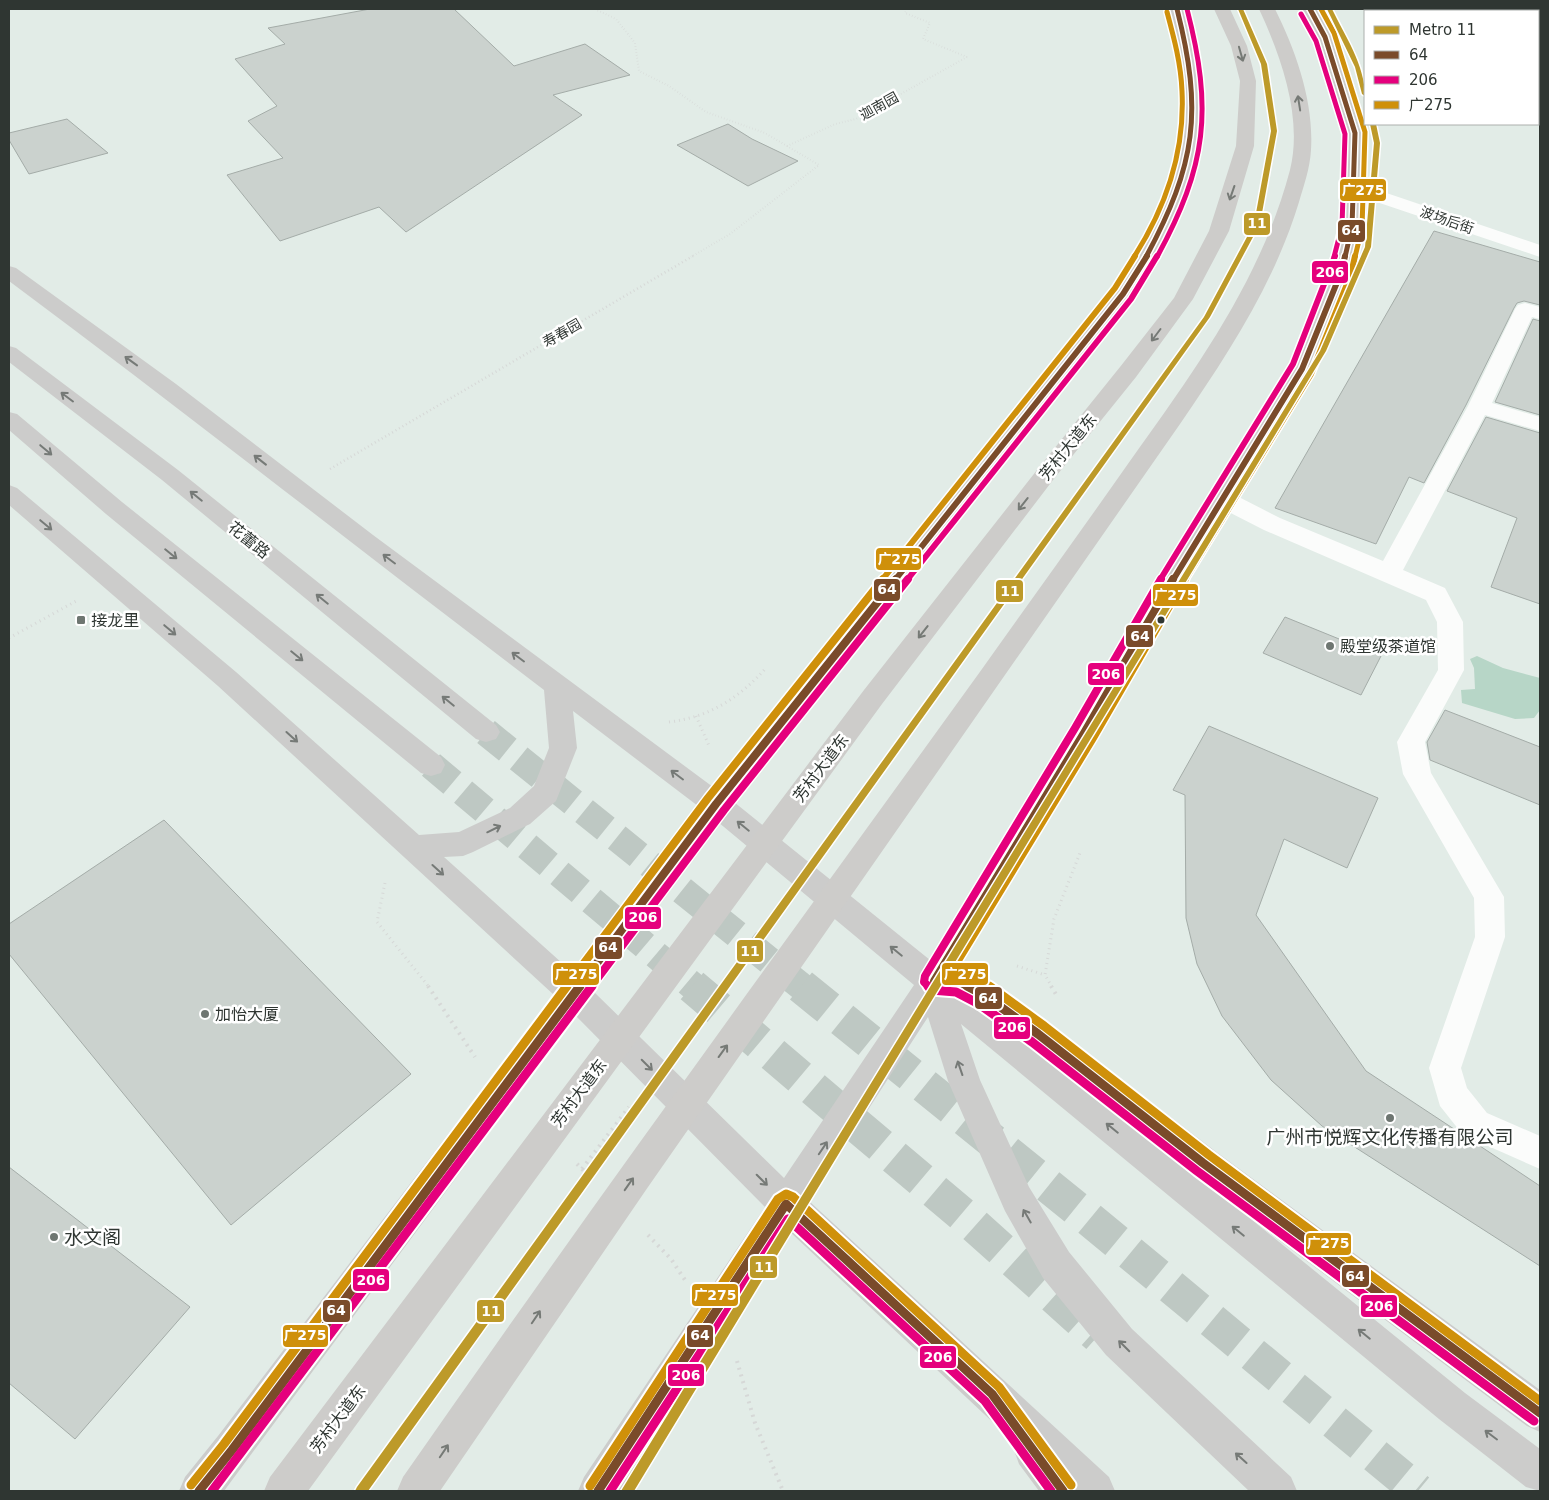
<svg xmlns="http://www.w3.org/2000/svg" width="1549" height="1500" font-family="'DejaVu Sans','Noto Sans SC',sans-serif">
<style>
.water{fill:#b7d6c7}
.building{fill:#cbd2ce;stroke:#a4aca8}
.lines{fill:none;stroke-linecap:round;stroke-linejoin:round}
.major-tunnel-far1{stroke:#bec8c3;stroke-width:28;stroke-dasharray:28 14;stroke-linecap:butt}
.major-tunnel{stroke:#bec8c3;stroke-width:35;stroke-dasharray:35 18;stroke-linecap:butt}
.path-far3{stroke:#d6d8d7;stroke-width:2;stroke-dasharray:0.5 2.5;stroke-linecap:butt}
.path-far2{stroke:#d6d8d7;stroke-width:2.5;stroke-dasharray:1 3;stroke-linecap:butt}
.path-far1{stroke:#d6d8d7;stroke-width:3;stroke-dasharray:1 4;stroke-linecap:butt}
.path{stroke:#d6d8d7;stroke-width:4;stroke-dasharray:2 5;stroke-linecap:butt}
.minor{fill:#fbfcfb;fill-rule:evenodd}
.major{fill:#cccccb;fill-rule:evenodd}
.highway{fill:#cdccca;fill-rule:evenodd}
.bus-1-far3-casing{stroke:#fff;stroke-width:8}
.bus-1-far2-casing{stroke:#fff;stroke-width:9}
.bus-1-far1-casing{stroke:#fff;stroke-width:11}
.bus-1-casing{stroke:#fff;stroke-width:13}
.bus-2-far3-casing{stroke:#fff;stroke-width:8}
.bus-2-far2-casing{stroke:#fff;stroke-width:9}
.bus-2-far1-casing{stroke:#fff;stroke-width:11}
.bus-2-casing{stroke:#fff;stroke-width:13}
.bus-3-far3-casing{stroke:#fff;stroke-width:8}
.bus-3-far2-casing{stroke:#fff;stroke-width:9}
.bus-3-far1-casing{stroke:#fff;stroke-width:11}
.bus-3-casing{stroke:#fff;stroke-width:13}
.bus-1-far3{stroke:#7a4b2a;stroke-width:5}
.bus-1-far2{stroke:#7a4b2a;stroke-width:6}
.bus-1-far1{stroke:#7a4b2a;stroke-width:8}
.bus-1{stroke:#7a4b2a;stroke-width:9}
.bus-2-far3{stroke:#e5007d;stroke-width:5}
.bus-2-far2{stroke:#e5007d;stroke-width:6}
.bus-2-far1{stroke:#e5007d;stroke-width:8}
.bus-2{stroke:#e5007d;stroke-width:9}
.bus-3-far3{stroke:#cf900a;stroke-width:5}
.bus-3-far2{stroke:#cf900a;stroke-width:6}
.bus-3-far1{stroke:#cf900a;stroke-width:8}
.bus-3{stroke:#cf900a;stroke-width:9}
.metro-1-casing{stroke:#fff;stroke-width:3}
.metro-1{fill:#bd9a29;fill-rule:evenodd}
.oneway{stroke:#767a76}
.oneway2{stroke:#767a77}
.poi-dot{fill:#6e7671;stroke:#fff;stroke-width:2}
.bus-dot{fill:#2f3632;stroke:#fff;stroke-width:2}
.labels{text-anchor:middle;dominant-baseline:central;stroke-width:5;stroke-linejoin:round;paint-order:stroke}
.far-street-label{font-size:14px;fill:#2f3632;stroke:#fff}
.street-label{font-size:16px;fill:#2f3632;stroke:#fff}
.poi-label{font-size:16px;fill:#2f3632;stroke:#fff;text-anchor:start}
.near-poi-label{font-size:19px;fill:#2f3632;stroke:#fff}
.line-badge{stroke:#fff;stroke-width:2}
.badge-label{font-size:14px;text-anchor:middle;font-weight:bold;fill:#fff}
</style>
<rect width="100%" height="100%" fill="#e2ece7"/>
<path class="water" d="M1477,656L1503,668L1540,678V710L1534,718L1515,719L1462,703L1461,690L1475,689L1474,668L1470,659Z"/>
<path class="building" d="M370,9H454L514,66L585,44L630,75L553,95L582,115L406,232L379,207L280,241L227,175L283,158L248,121L277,106L235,59L285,44L268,28Z
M67,119L108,153L29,174L9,140V133Z
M728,124L752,139L798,161L748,186L677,145Z
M1434,231L1540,262V305L1524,301L1517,303L1514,308L1466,405L1424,483L1409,477L1376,544L1275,508Z
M1533,319L1540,321V415L1495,402Z
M1486,417L1540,433V604L1491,587L1517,518L1447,491Z
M1285,617L1381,656L1361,695L1263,653Z
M1445,710L1540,747V805L1430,760L1427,742Z
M1209,726L1378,798L1347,868L1284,839L1256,915L1366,1071L1457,1131L1462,1137L1474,1142L1540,1186V1266L1322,1126L1271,1080L1222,1016L1197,964L1186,918L1185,795L1173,790Z
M164,820L411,1074L231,1225L9,954V924Z
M9,1167L190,1307L75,1439L9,1383Z"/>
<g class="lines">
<path class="major-tunnel-far1" d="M486,732L802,987
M431,765L694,987"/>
<path class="major-tunnel" d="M692,986L964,1216L1098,1336
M801,986L1088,1218L1418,1491"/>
<path class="path-far3" d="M595,9L616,19L635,43L639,71L669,86L706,112L765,133L819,165L730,234L691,257
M907,9L905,13L930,23L923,39L967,57
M787,146L835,124L856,119L967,57"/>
<path class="path-far2" d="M330,469L693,256"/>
<path class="path-far1" d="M9,638L78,600
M696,716L710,748
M669,722C710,717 739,698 766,668
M385,883L377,922L429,987
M1017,966L1045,975
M1052,987L1045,975L1054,919L1080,853"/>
<path class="path" d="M428,986L475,1057
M1051,986L1057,996
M577,1164L587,1174
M582,1169L629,1107
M648,1235L671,1259L685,1280
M737,1361L755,1423L783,1491"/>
<path class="minor" d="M1354,182L1540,245V257L1347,192L1345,188L1347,184Z
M1525,303L1540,307V319L1532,317L1492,403L1540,417V431L1485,415L1403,570L1445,588L1463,622L1464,670L1425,742L1431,773L1504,897L1505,937L1461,1068L1467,1088L1487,1113L1540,1136V1169L1463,1135L1440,1106L1429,1068L1475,937L1474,898L1403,774L1397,742L1438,670L1437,622L1426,600L1264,530L1215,505L1211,499L1215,493L1223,491L1231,493L1280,518L1383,561L1468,406L1515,309L1518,305Z"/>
<path class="major" d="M1169,9H1185C1221,123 1196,203 1130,298L734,802L930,960L1074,726L1160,580L1291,369L1332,270L1342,227L1346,133L1317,37L1302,9H1318L1333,37L1364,133L1362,227L1352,270L1313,369L1180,589L1094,740L958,968L995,985L1049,1024L1215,1151L1540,1390V1432L1527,1426L1252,1220L1465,1393L1540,1449V1491L1526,1487L1439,1419L961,1024L980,1080L1029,1187L1069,1252L1132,1329L1291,1477L1297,1491H1249L1106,1355L1043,1278L1005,1211L948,1081L928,1017L809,1201L1109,1477L1115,1491H1039L1019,1464L1014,1450L1016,1444L789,1231L621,1491H578L584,1477L765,1207L576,1016L224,1491H179L185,1477L218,1436L554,995L218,686L9,505V485L17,488L236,672L419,835L459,832L510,808L534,786L549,748L544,690C365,554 189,415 9,281V266L16,268L176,384L373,535L713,787L1115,291C1178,195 1203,123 1169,9ZM573,711L698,806L572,972L444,857L463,856L473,852L530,824L556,801L577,748ZM718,822L914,985L784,1178L594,992Z
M9,346L16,348L178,470L496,725L500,732L496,739L486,742L476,739L162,480L9,362Z
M9,412L17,414L122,502L441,757L445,765L441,773L431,776L421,773L106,514L9,430Z"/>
<path class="highway" d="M1214,9H1230L1247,46L1256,81L1254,146L1229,231L1193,299L1136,377L1053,480L882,704L308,1491H264L270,1477L864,690L1037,470L1120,367L1174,298L1209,231L1236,146L1240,81L1231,46Z
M1259,9H1275C1296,51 1314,102 1311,150C1310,168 1304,185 1299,202C1274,284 1228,354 1180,424L648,1187L440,1491H397L403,1477C592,1205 788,938 982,669C1031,600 1081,531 1130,461C1195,370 1261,280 1290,170C1303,118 1281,56 1259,9Z"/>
<defs>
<path id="bus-1-far3" d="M1310,9L1325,37L1355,133L1352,227L1345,257
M1146,257C1196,164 1203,112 1177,9"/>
<path id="bus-1-far2" d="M895,580L1123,294L1147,256
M1173,580L1302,369L1342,270L1345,256"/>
<path id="bus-1-far1" d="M579,987L716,804L896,579
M969,987L959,982L934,981L1084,733L1173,579"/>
<path id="bus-1" d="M967,986L984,995L1038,1034L1203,1163L1540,1413
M199,1491L232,1450L580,986
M598,1491L786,1204L992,1394L1063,1491"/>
<path id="bus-2-far3" d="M1301,14L1316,41L1345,134L1342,226L1334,257
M1157,257C1207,165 1213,110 1187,9"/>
<path id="bus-2-far2" d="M907,580L1131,299L1157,256
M1160,580L1293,364L1335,256"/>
<path id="bus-2-far1" d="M591,987L724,810L908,579
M929,987L924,982L925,976L1075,728L1161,579"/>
<path id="bus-2" d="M928,986L931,990L956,992L979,1004L1032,1042L1197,1171L1534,1421
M212,1491L592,986
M610,1491L788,1219L985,1401L1051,1491"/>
<path id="bus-3-far3" d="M1321,9L1334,33L1365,132L1362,228L1355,257
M1134,257C1166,207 1185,150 1182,91C1181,64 1174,38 1167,12"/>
<path id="bus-3-far2" d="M882,580L1115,288L1135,256
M1185,580L1311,374L1351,274L1355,256"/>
<path id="bus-3-far1" d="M566,987L708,798L883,579
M991,987L963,973L951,972L1093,738L1185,579"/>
<path id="bus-3" d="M989,986L1044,1026L1209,1155L1540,1401
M191,1485L224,1444L567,986
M590,1486L778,1199L786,1194L793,1197L999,1387L1071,1485"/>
</defs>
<use href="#bus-1-far3" class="bus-1-far3-casing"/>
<use href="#bus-1-far2" class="bus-1-far2-casing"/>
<use href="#bus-1-far1" class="bus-1-far1-casing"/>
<use href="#bus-1" class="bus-1-casing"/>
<use href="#bus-2-far3" class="bus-2-far3-casing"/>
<use href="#bus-2-far2" class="bus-2-far2-casing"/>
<use href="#bus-2-far1" class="bus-2-far1-casing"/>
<use href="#bus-2" class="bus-2-casing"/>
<use href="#bus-3-far3" class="bus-3-far3-casing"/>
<use href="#bus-3-far2" class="bus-3-far2-casing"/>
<use href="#bus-3-far1" class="bus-3-far1-casing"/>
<use href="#bus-3" class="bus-3-casing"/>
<use href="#bus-1-far3" class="bus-1-far3"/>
<use href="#bus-1-far2" class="bus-1-far2"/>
<use href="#bus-1-far1" class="bus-1-far1"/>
<use href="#bus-1" class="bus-1"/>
<use href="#bus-2-far3" class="bus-2-far3"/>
<use href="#bus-2-far2" class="bus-2-far2"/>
<use href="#bus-2-far1" class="bus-2-far1"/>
<use href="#bus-2" class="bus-2"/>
<use href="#bus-3-far3" class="bus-3-far3"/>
<use href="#bus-3-far2" class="bus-3-far2"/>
<use href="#bus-3-far1" class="bus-3-far1"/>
<use href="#bus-3" class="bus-3"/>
<defs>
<path id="metro-1" d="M1238,9H1243L1267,64L1277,131L1260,224L1210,317L368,1491H355L357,1487L1204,317L1254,224L1271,131L1261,64Z
M1327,9H1332C1345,36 1365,65 1365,96L1362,94L1355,67Z
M1370,124H1376L1380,143L1371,247L1326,351L634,1491H621L1320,351L1365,247L1374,143Z"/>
</defs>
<use href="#metro-1" class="metro-1-casing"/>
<use href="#metro-1" class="metro-1"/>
</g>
<defs><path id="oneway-shaft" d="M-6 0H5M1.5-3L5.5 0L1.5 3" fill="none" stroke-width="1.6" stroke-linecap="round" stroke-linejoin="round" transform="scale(1.25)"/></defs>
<g class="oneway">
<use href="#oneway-shaft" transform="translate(1241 54) rotate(74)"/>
<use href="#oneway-shaft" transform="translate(1299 103) rotate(-99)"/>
<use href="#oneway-shaft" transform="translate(1232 193) rotate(109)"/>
<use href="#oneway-shaft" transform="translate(1156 335) rotate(127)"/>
<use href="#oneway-shaft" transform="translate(1023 504) rotate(128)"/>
<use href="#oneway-shaft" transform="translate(923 632) rotate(128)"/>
<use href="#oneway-shaft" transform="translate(723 1051) rotate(-54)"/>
<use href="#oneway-shaft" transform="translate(629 1184) rotate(-55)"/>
<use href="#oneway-shaft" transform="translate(536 1317) rotate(-56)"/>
<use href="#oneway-shaft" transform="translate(444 1451) rotate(-56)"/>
</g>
<g class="oneway2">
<use href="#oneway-shaft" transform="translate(131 361) rotate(-144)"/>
<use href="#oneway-shaft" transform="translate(67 397) rotate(-143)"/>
<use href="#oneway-shaft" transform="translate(46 450) rotate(40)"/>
<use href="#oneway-shaft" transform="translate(260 460) rotate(-142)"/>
<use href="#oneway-shaft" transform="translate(196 496) rotate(-141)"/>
<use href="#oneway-shaft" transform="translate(46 525) rotate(40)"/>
<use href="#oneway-shaft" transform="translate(171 554) rotate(39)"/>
<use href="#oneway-shaft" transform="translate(389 559) rotate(-143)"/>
<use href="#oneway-shaft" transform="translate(322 599) rotate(-141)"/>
<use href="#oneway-shaft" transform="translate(170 630) rotate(40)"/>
<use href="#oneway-shaft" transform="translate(297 656) rotate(39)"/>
<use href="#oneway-shaft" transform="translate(518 657) rotate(-143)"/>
<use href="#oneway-shaft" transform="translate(448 701) rotate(-141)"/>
<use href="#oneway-shaft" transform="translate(292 737) rotate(42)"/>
<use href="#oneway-shaft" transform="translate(677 775) rotate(-143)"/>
<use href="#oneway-shaft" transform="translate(743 826) rotate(-141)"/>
<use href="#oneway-shaft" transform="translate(494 829) rotate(-26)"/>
<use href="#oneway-shaft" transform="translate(438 870) rotate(42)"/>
<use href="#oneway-shaft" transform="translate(896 951) rotate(-141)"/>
<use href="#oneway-shaft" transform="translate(647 1065) rotate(45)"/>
<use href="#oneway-shaft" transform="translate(960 1068) rotate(-109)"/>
<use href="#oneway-shaft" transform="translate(1112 1128) rotate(-141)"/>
<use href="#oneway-shaft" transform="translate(823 1148) rotate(-56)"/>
<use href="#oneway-shaft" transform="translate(762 1180) rotate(45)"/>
<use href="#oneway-shaft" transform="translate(1027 1216) rotate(-120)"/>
<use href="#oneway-shaft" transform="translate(1238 1231) rotate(-141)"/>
<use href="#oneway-shaft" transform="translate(1364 1334) rotate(-141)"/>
<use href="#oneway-shaft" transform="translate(1124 1346) rotate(-135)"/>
<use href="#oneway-shaft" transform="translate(1491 1435) rotate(-143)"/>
<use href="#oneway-shaft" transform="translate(1241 1458) rotate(-138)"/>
</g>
<g class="poi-dot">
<rect x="76" y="615" width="10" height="10" rx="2.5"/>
<circle cx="1330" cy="646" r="5"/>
<circle cx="205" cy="1014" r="5"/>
<circle cx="1390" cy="1118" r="5"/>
<circle cx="54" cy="1237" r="5"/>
</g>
<circle class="bus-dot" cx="1161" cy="620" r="4.5"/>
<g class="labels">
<g class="far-street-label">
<text transform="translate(879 106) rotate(-29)">迦南园</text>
<text transform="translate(1447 220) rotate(19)">波场后街</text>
<text transform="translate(562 333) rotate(-30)">寿春园</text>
</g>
<g class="street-label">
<text transform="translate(1068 447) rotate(-51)">芳村大道东</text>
<text transform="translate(249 540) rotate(39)">花蕾路</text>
<text transform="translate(821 768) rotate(-53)">芳村大道东</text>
<text transform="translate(579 1093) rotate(-53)">芳村大道东</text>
<text transform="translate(338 1419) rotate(-53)">芳村大道东</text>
</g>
<g class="poi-label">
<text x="91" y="620">接龙里</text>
<text x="1340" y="646">殿堂级茶道馆</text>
<text x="215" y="1014">加怡大厦</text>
</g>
<g class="near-poi-label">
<text x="1390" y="1137">广州市悦辉文化传播有限公司</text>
<text x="64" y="1237" text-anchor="start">水文阁</text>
</g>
</g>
<g class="line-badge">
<rect x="1339" y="178" width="48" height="24" rx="5" fill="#cf900a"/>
<rect x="1243" y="212" width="28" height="24" rx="5" fill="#bd9a29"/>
<rect x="1337" y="219" width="29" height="24" rx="5" fill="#7a4b2a"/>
<rect x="1311" y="260" width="38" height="24" rx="5" fill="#e5007d"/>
<rect x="875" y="547" width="47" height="24" rx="5" fill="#cf900a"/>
<rect x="873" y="578" width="28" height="24" rx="5" fill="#7a4b2a"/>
<rect x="995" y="579" width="29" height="24" rx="5" fill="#bd9a29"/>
<rect x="1152" y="583" width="47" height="24" rx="5" fill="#cf900a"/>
<rect x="1125" y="624" width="29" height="24" rx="5" fill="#7a4b2a"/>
<rect x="1087" y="662" width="38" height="24" rx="5" fill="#e5007d"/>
<rect x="624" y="906" width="38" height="24" rx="5" fill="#e5007d"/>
<rect x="594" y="936" width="29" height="24" rx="5" fill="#7a4b2a"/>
<rect x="736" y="939" width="28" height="24" rx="5" fill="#bd9a29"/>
<rect x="941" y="962" width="48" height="24" rx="5" fill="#cf900a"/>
<rect x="552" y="962" width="48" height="24" rx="5" fill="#cf900a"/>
<rect x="974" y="986" width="29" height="24" rx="5" fill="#7a4b2a"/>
<rect x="993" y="1016" width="38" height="24" rx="5" fill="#e5007d"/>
<rect x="1305" y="1232" width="47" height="24" rx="5" fill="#cf900a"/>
<rect x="749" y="1255" width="29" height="24" rx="5" fill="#bd9a29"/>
<rect x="1341" y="1264" width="29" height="24" rx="5" fill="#7a4b2a"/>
<rect x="352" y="1268" width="38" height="24" rx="5" fill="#e5007d"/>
<rect x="691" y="1283" width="48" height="24" rx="5" fill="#cf900a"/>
<rect x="1360" y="1294" width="38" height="24" rx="5" fill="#e5007d"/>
<rect x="322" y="1299" width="29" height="24" rx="5" fill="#7a4b2a"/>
<rect x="476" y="1299" width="29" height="24" rx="5" fill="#bd9a29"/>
<rect x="686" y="1324" width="28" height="24" rx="5" fill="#7a4b2a"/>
<rect x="282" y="1324" width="47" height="24" rx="5" fill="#cf900a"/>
<rect x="919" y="1345" width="38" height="24" rx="5" fill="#e5007d"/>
<rect x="667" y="1363" width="38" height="24" rx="5" fill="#e5007d"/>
</g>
<g class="badge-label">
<text x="1363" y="195">广275</text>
<text x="1257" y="228">11</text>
<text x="1351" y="235">64</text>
<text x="1330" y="277">206</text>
<text x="899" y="564">广275</text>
<text x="887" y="594">64</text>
<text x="1010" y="596">11</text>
<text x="1175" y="600">广275</text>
<text x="1140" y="641">64</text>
<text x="1106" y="679">206</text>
<text x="643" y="922">206</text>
<text x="608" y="952">64</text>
<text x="750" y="956">11</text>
<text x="965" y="979">广275</text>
<text x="576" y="979">广275</text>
<text x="988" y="1003">64</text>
<text x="1012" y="1032">206</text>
<text x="1328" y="1248">广275</text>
<text x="764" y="1272">11</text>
<text x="1355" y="1281">64</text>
<text x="371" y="1285">206</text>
<text x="715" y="1300">广275</text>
<text x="1379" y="1311">206</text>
<text x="336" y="1315">64</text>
<text x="491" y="1316">11</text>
<text x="700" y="1340">64</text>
<text x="305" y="1340">广275</text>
<text x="938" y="1362">206</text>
<text x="686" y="1380">206</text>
</g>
<rect width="1549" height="1500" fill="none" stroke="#2f3632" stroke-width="20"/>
<rect x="1364" y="10" width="175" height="115" fill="#ffffff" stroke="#acafad"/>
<rect x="1374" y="26" width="25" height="8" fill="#bd9a29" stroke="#acafad"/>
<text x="1409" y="35" font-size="15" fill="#2f3632">Metro 11</text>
<rect x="1374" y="51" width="25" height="8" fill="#7a4b2a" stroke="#acafad"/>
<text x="1409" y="60" font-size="15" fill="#2f3632">64</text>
<rect x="1374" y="76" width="25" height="8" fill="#e5007d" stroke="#acafad"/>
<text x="1409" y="85" font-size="15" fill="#2f3632">206</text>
<rect x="1374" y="101" width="25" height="8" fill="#cf900a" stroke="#acafad"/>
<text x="1409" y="110" font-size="15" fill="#2f3632">广275</text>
</svg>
